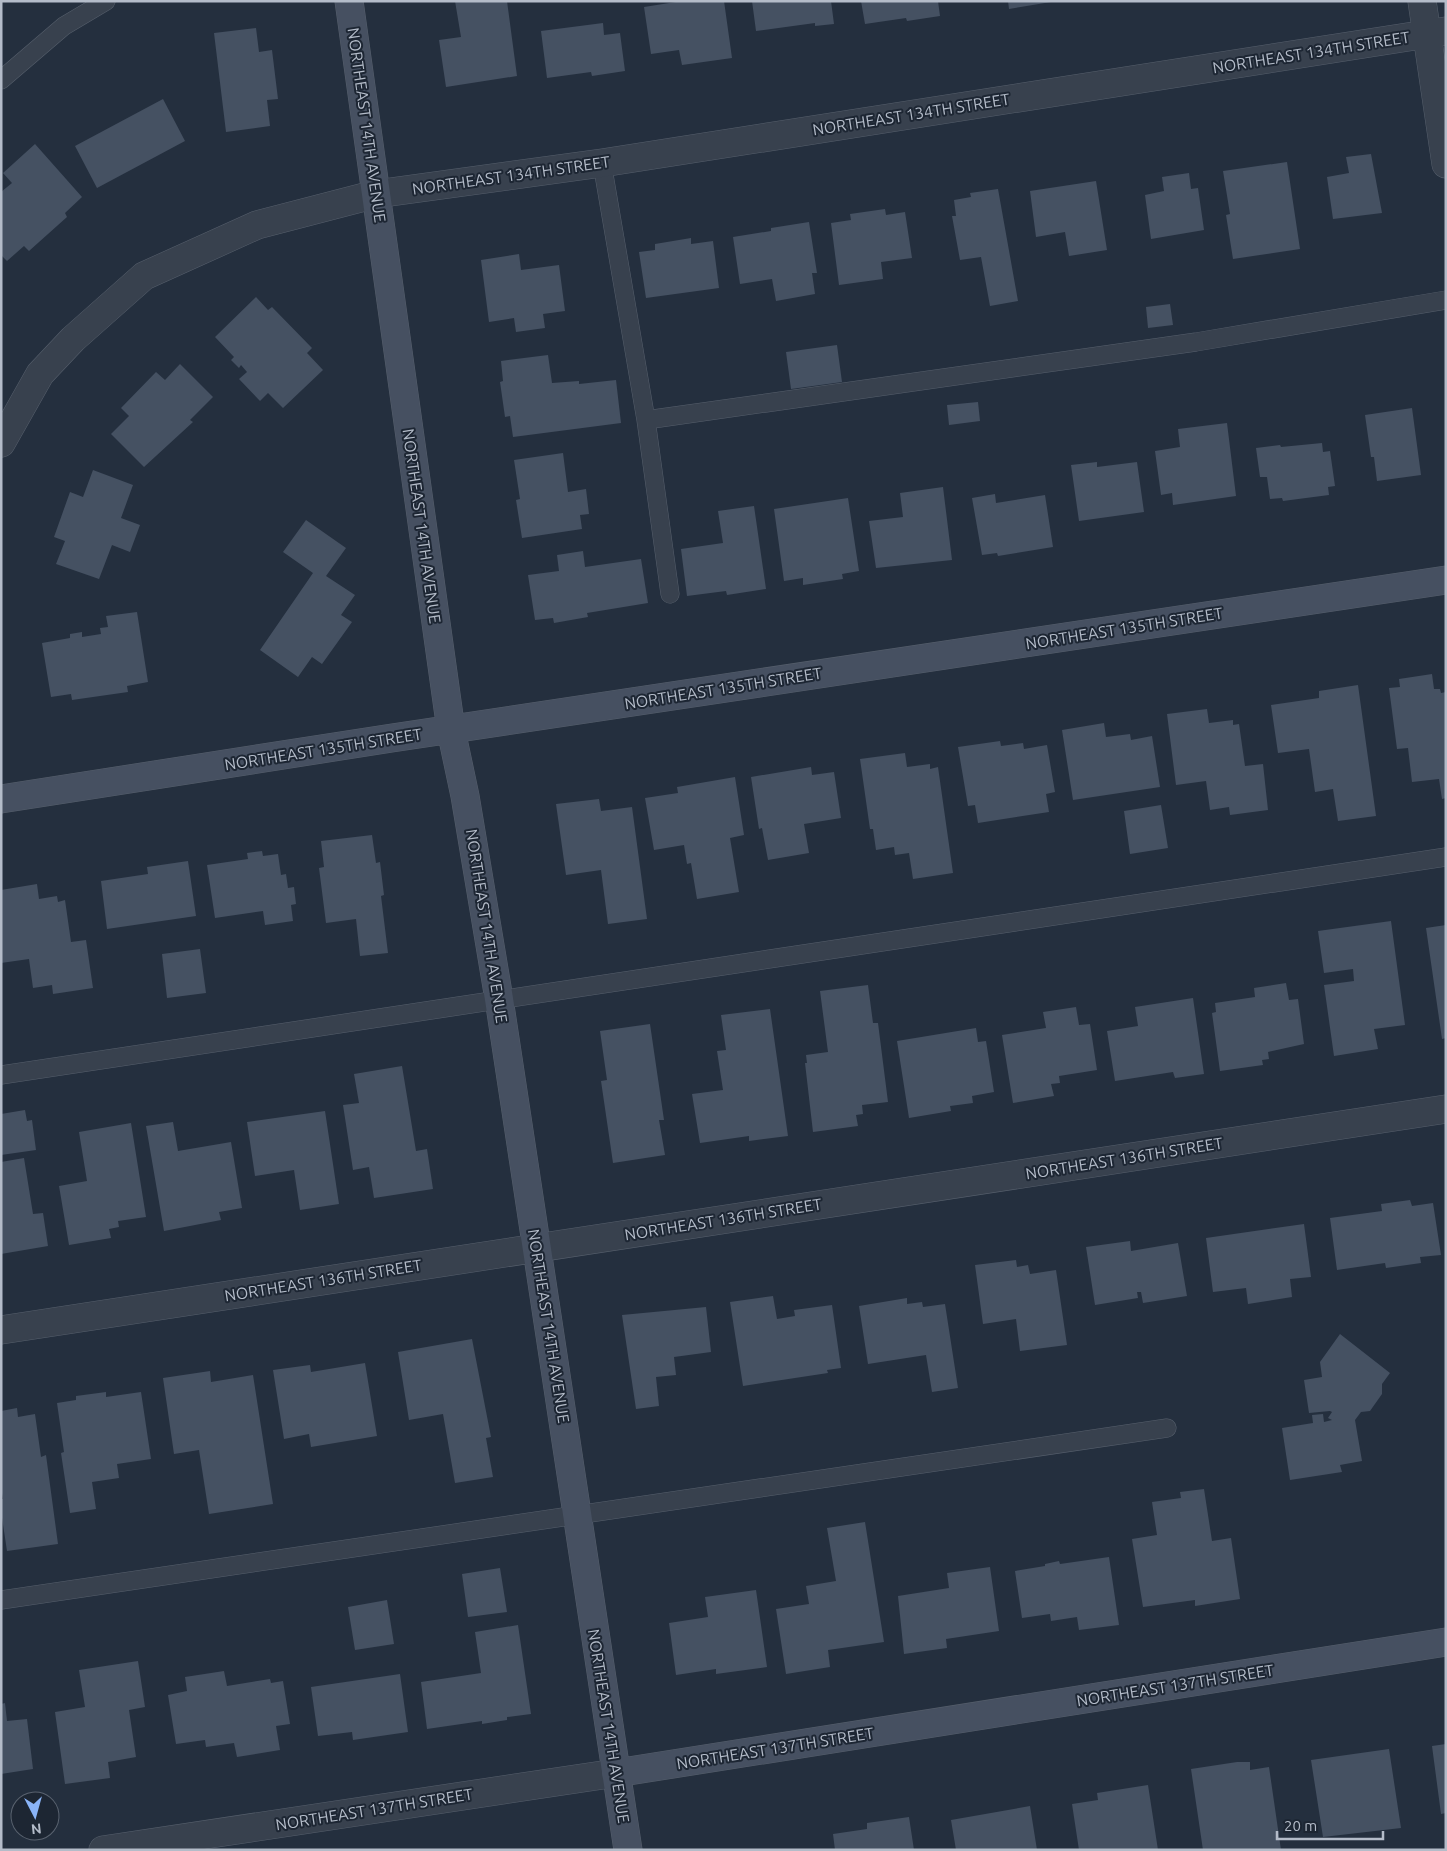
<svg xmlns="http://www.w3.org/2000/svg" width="1447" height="1851" font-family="Ubuntu,sans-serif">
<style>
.building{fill:#455162}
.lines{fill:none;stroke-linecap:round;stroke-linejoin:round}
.lane-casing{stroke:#565f6c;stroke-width:19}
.street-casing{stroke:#565f6c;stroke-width:29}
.secondary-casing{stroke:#565f6c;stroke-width:29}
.lane{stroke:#38414e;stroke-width:18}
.street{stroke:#38414e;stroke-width:28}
.secondary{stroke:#465061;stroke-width:28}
.labels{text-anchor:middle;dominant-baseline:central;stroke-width:4;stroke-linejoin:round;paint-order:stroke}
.street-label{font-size:16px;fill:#b4bcc9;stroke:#1d2633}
</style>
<rect width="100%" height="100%" fill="#242f3e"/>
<path class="building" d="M455,1H507L517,76L446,87L439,40L461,37Z
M682,1H724L732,58L682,65L679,50L651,54L644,7Z
M752,1H831L834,24L815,26V23L756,31Z
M861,1H938L940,16L907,21L906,18L865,24Z
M1008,1H1051V2L1009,9Z
M603,23L604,35L620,33L625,71L592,76L591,72L547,78L541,31Z
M256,28L259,52L272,50L278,99L267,100L270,126L226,132L214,33Z
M163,99L185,141L97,188L75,146Z
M35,144L82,197L65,213L67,217L29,251L24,246L7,261L1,255V192L12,183L3,173Z
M1371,154L1382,213L1333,219L1327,177L1349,173L1346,157Z
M1287,162L1300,249L1233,259L1226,215L1230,214L1223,171Z
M1189,173L1191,189L1198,188L1204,230L1151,239L1145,195L1164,191L1162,177Z
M1096,181L1107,250L1069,256L1065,232L1036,237L1030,191Z
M998,189L1018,301L990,306L981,257L960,260L952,216H956L954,200L971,197L970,193Z
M885,209L886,215L905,212L912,258L881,262L883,279L839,285L831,223L851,220L850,214Z
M809,222L817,273H812L815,294L776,301L772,279L740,284L733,237L771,231V228Z
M691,238V244L713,241L719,288L646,298L639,252L655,250V244Z
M519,254L521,270L559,265L565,311L543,314L545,328L516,332L514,318L489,322L481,260Z
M256,297L268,310L272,307L312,348L307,353L323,370L283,408L268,393L260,401L239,379L247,372L241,365L239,368L231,360L234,357L215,337Z
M1170,304L1173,325L1148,328L1146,307Z
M837,345L842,382L791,389L786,352Z
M548,355L552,383L579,381V384L616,380L621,423L513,437L510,416L505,417L500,382L503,381L501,361Z
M180,364L213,397L190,420L193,422L144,467L111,434L129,416L121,408L156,372L165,380Z
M978,402L980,421L949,425L947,405Z
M1412,408L1421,475L1377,481L1374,457H1371L1365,415Z
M1227,423L1236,496L1173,505L1172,493L1161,495L1155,451L1180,447L1178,429Z
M1322,443L1323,452L1330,451L1335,486L1328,487L1329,495L1283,501L1282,498L1270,499L1267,477H1260L1256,448L1280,445L1281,447Z
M563,453L568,492L586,489L589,514L580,515L582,529L522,538L516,500L520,499L514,460Z
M1097,462V467L1137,462L1144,512L1079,521L1071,465Z
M93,470L133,485L121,518L140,525L130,552L112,545L99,579L56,564L65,541L54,537L70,492L83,497Z
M943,487L952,560L876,568L869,521L903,517L900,493Z
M995,494L996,503L1045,495L1053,547L998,556L997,553L982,555L972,498Z
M848,498L859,571L842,574L843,579L803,585V578L784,581L774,509Z
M754,506L766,589L727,595L726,591L687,596L681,549L723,543L718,511Z
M306,520L346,548L326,576L355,595L341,615L352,622L322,664L312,657L298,677L260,650L313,573L283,552Z
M583,551L585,567L641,559L648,603L587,613L588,617L554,623L553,618L535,620L528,575L559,571L557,555Z
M137,612L148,682L127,686L128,692L72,700L71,694L51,697L42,643L70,638V634L82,632V637L101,634L100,628L108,627L106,616Z
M1432,674L1434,689H1440L1441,693L1446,692V798L1442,799L1439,779L1412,782L1408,748L1397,749L1389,688L1400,687L1399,679Z
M1358,685L1376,816L1338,821L1333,789L1315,792L1309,749L1278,753L1271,705L1319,698V691Z
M1207,709L1209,723L1233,720V725L1239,724L1245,766L1263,764L1268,810L1230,815L1229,807L1210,810L1206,781L1176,785L1167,714Z
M1104,723L1106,737L1130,734L1131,740L1152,736L1160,787L1073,800L1062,730Z
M1000,741L1001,746L1023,743L1024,749L1047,745L1055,792L1046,794L1049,812L978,823L975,805L968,806L958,747Z
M905,753L907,767L930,764V769L938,767L953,873L913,879L909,853L895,855L894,847L876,850L873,829H870L860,759Z
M811,767L812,775L834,772L841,818L804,824L809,853L768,860L762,828L759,829L751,777Z
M735,777L744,835L730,838L739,892L697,899L691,863L687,864L684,845L654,850L645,798L678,793L677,787Z
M599,799L601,811L632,807L647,919L608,924L601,870L566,875L556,804Z
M1161,805L1168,848L1130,854L1124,811Z
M372,835L376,863L380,862L384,895L381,896L388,953L360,956L356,919L326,923L319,868L324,867L321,841Z
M262,851L263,856L278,854L281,875L286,874L288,888L294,887L296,904L291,905L293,921L265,925L263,911L215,918L207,865L248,859L247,853Z
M188,861L196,916L107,929L101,881L148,874L147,867Z
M37,884L39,899L57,896L58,902L65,900L71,942L86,940L93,988L53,994L52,985L33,988L29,959L1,963V890Z
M1391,921L1405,1025L1374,1029L1378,1049L1334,1056L1324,985L1354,981L1353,969L1324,973L1318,931Z
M1446,925V1038L1442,1039L1426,928Z
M200,949L206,993L167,998L162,954Z
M1286,983L1289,1000L1298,999L1304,1044L1268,1052L1269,1059L1262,1060L1263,1065L1220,1071L1212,1013L1216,1012L1215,1003L1255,997L1254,988Z
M868,985L873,1023H878L888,1102L862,1105L863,1114L856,1115L858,1126L813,1132L805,1063H807L806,1055L828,1052L820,991Z
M1193,998L1204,1074L1175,1078L1173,1072L1115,1081L1107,1031L1138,1026L1135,1007Z
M1076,1007L1079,1025L1090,1024L1097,1070L1059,1076L1060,1083L1051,1084L1054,1096L1013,1103L1002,1035L1046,1028L1043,1012Z
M770,1009L788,1136L749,1141V1136L700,1143L692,1094L723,1090L717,1051L726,1050L721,1015Z
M650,1024L664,1120H659L665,1155L613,1163L601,1081L607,1080L600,1031Z
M976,1028L978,1042L986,1041L994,1092L972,1096L973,1103L950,1106L951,1111L909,1118L897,1041Z
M402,1066L416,1151L427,1149L433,1189L374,1198L369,1167L353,1170L343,1105L359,1103L354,1074Z
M25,1110L27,1121L32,1120L36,1150L1,1155V1114Z
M325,1111L339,1204L300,1210L294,1170L255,1176L247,1122Z
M173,1122L178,1151L231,1142L242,1208L219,1212L221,1220L164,1231L146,1126Z
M131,1123L146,1217L118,1221L119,1227L109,1229L111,1238L69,1245L59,1186L87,1181L79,1132Z
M24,1158L33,1214L43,1213L48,1246L1,1254V1162Z
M1410,1200L1412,1206L1433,1203L1441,1255L1420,1257L1421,1263L1386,1268L1385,1263L1337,1270L1330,1218L1382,1211L1381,1204Z
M1304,1224L1311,1277L1290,1279L1292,1297L1248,1304L1246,1288L1213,1292L1206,1238Z
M1130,1241L1131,1251L1178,1243L1187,1296L1143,1303L1141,1292H1137L1138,1298L1095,1305L1086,1247Z
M1016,1260L1017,1267L1028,1265L1030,1274L1056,1270L1067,1345L1020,1351L1016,1319L983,1324L975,1265Z
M773,1296L777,1319L795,1316L794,1310L832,1305L841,1368L827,1370L828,1373L743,1386L730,1302Z
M907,1298V1304L922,1302L923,1307L945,1304L958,1388L932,1392L926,1355L868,1364L859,1306Z
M706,1307L711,1352L674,1357L676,1375L656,1377L659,1406L636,1409L622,1315Z
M1340,1334L1390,1373L1382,1384V1394L1370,1411L1361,1412L1355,1420L1362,1461L1340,1465L1342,1472L1290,1480L1282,1428L1313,1423L1312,1415L1323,1414L1324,1422L1332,1420L1328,1418L1332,1412L1330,1411L1309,1413L1304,1380L1322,1377L1320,1362Z
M472,1339L491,1437L486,1438L493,1477L455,1483L443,1414L409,1420L398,1352Z
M365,1363L377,1436L311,1447L309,1434L284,1439L273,1370L310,1365L311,1372Z
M210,1371L211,1382L253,1375L273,1504L209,1514L199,1450L174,1454L163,1378Z
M106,1392V1397L141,1392L151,1459L117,1464L119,1478L92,1482L96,1509L70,1513L61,1453L64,1452L57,1403L76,1400V1396Z
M17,1408L18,1417L35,1414L41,1457L46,1455L58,1544L7,1551L1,1511V1499H3L1,1487V1411Z
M1204,1489L1212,1541L1231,1538L1240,1599L1195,1606V1600L1143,1607L1132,1539L1157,1535L1152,1502L1181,1498L1180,1492Z
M865,1522L884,1642L828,1650L830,1667L786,1674L776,1609L809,1604L806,1586L836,1581L827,1528Z
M1109,1557L1119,1625L1079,1630L1077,1617L1051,1621L1050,1614L1022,1618L1015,1571L1045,1566V1564L1059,1561L1060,1564Z
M990,1567L999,1631L946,1639L947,1648L904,1654L898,1596L949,1588L947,1573Z
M500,1568L507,1612L468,1617L462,1574Z
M756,1590L767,1667L716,1674V1669L676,1675L669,1623L708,1617L705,1597Z
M387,1600L394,1644L355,1650L348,1607Z
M518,1625L531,1714L507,1717V1720L482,1724V1721L427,1729L421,1682L481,1673L475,1632Z
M138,1661L145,1707L129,1710L136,1757L108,1762L110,1778L65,1784L55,1712L85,1707L79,1670Z
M224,1671L227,1686L270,1679L271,1683L283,1681L290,1724L276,1726L280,1750L237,1757L234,1743L206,1747L205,1740L176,1744L168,1695L187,1691L185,1677Z
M400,1674L408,1732L353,1740L352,1732L318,1736L311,1687Z
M5,1703L7,1721L27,1719L33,1769L1,1774V1704Z
M1446,1744V1813L1441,1814L1432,1746Z
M1389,1749L1401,1828L1323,1837L1311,1760Z
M1237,1762H1250V1770L1269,1767L1281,1850H1203L1191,1769Z
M1148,1785L1158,1850H1079L1072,1804L1098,1800L1097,1793Z
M1030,1806L1037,1850H956L951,1820Z
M909,1817L914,1850H835L833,1834L867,1829V1823Z"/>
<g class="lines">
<defs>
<path id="lane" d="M1,80L64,26L106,1
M602,163L646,420L670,594
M646,420L1196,342L1446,300
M1,1075L1446,857
M1,1600L1167,1428"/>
<path id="street" d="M1422,1L1446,164
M1,443L40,374L73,339L144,276L257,225L376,194L602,163L1446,31
M1,1330L1446,1109
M103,1850L616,1773"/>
<path id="secondary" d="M349,1L451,730L465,796L499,999L628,1850
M1,799L392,738L1446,580
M616,1773L1446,1642"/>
</defs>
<use href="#lane" class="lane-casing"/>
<use href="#street" class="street-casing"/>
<use href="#secondary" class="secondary-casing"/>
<use href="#lane" class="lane"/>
<use href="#street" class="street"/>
<use href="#secondary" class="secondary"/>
</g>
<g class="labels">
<g class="street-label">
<text transform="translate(1311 52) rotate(-9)">NORTHEAST 134TH STREET</text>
<text transform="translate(911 114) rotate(-9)">NORTHEAST 134TH STREET</text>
<text transform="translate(367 125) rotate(82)">NORTHEAST 14TH AVENUE</text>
<text transform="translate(511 175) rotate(-8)">NORTHEAST 134TH STREET</text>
<text transform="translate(422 526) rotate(82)">NORTHEAST 14TH AVENUE</text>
<text transform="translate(1124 628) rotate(-9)">NORTHEAST 135TH STREET</text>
<text transform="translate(723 688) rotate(-9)">NORTHEAST 135TH STREET</text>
<text transform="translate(323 749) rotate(-9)">NORTHEAST 135TH STREET</text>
<text transform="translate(487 926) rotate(81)">NORTHEAST 14TH AVENUE</text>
<text transform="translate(1124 1158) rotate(-9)">NORTHEAST 136TH STREET</text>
<text transform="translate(723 1219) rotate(-9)">NORTHEAST 136TH STREET</text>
<text transform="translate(323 1280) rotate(-9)">NORTHEAST 136TH STREET</text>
<text transform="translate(549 1326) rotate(81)">NORTHEAST 14TH AVENUE</text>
<text transform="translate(1175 1685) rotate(-9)">NORTHEAST 137TH STREET</text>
<text transform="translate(609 1726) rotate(81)">NORTHEAST 14TH AVENUE</text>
<text transform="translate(775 1748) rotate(-9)">NORTHEAST 137TH STREET</text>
<text transform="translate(374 1809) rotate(-9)">NORTHEAST 137TH STREET</text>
</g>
</g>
<rect width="1447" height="1851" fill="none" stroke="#b4bcc9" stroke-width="5"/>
<g transform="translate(35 1816) rotate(174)"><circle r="24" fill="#1d2633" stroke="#59626f"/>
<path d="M0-4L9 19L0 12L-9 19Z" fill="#8ab4f8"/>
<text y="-8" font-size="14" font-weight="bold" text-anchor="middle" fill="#b4bcc9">N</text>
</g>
<path d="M1277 1831v8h106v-8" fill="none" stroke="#b4bcc9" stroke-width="2.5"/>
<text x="1284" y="1831" font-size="15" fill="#b4bcc9" stroke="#1d2633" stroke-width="4" paint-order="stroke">20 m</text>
</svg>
